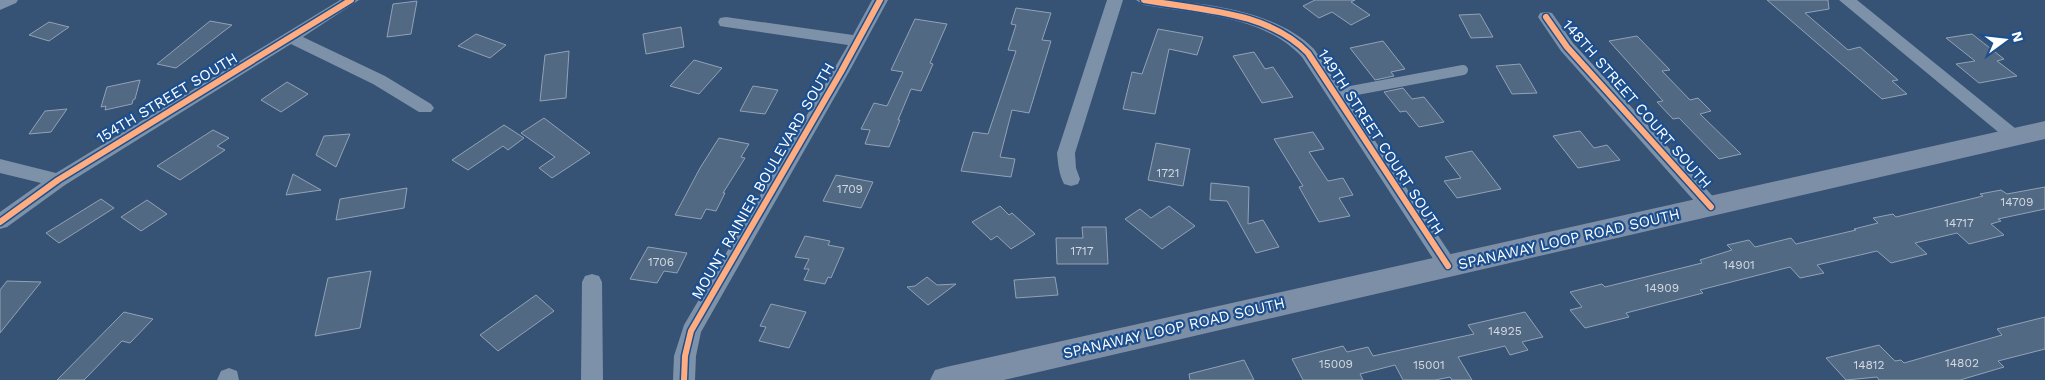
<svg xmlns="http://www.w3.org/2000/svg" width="2045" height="380" font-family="'Work Sans',sans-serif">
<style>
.building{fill:#526984;stroke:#92a2b6}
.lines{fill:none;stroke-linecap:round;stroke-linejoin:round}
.lane{stroke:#7d92a8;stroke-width:10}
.street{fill:#7d92a8;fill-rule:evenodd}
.primary{fill:#7d8ea7;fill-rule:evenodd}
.cycleway-casing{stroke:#1b4f8f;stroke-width:9}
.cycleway{stroke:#ffac80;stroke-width:6}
.labels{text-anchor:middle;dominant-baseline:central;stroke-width:4.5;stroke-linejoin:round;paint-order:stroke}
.number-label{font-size:12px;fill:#d4dae0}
.street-label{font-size:15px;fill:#fff;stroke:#1b4f8f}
</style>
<rect width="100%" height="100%" fill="#365274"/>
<path class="building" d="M1315,0H1355L1351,2L1370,15L1351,25L1332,12L1319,18L1303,6Z
M1767,0H1828L1829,9L1805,13L1848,50L1860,47L1898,80L1892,81L1907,94L1882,99Z
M417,1L411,34L387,37L393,4Z
M1016,8L1051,13L1042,40L1051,41L1029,113L1012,110L1000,157L1015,159L1011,177L961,171L973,132L988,134L1016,51L1008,50L1016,25L1011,24Z
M1480,14L1493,37L1471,38L1459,15Z
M915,19L947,24L930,63L933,64L921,91L911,89L898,120H900L889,147L865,144L870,130L861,129L874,103L887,106L903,72L891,70Z
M210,21L232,25L176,68L157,64Z
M49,22L69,27L49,41L29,35Z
M681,27L684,47L646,54L643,34Z
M1158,29L1203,37L1197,55L1169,49L1155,114L1123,109L1132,72L1142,74Z
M476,34L506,45L490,58L458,46Z
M1972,34L2004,59L1997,61L2017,76L1979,83L1956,64L1975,61L1946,38Z
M1637,36L1670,70L1662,71L1690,100L1698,98L1711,111L1700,114L1741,154L1719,159L1679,118L1673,119L1657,102L1663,101L1609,41Z
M1383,41L1405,69L1391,72L1394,76L1375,80L1350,48Z
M569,51L566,98L540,101L545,55Z
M1254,52L1265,69L1273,67L1293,97L1262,103L1233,56Z
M694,60L722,68L699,94L670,86Z
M1520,64L1537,93L1512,94L1496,66Z
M140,80L135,99L133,100L132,104L105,110L106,106L101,107L107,87Z
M287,82L308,94L281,112L261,100Z
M753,86L778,90L765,114L740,111Z
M1403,88L1412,99L1424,97L1444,122L1419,127L1406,111L1400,112L1384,92Z
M67,109L51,132L29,134L45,111Z
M544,118L590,153L552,178L539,168L555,157L521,133Z
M504,125L524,138L508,150L503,146L468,170L452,160Z
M213,130L229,138L217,146L225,150L180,180L157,166Z
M1580,131L1594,148L1607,145L1620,160L1578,168L1553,136Z
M1313,132L1324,149L1309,152L1328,181L1343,178L1353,195L1339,198L1350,216L1319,222L1299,187L1303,186L1274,139Z
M350,134L336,167L316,155L324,136Z
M719,138L749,144L741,157L745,158L723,193H725L716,211L706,209L701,219L675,215L700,168Z
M1156,143L1190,149L1183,186L1148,180Z
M1472,151L1501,189L1457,198L1444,181L1461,178L1445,157Z
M293,174L321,190L286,195Z
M836,175L873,182L861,208L823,201Z
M1211,183L1249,187L1248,224L1263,220L1279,247L1256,253L1227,201L1210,200Z
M2045,187V209L1998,219L2001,221L1991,224L2004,235L1969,244L1957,233L1915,243L1927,254L1891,263L1877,251L1817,265L1824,273L1800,278L1790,267L1700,290L1703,293L1626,313L1629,317L1585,328L1570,310L1582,307L1570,292L1602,284L1605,287L1702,263L1700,260L1732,250L1727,245L1749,240L1755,247L1791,238L1796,244L1856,230L1854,229L1878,223L1873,218L1893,214L1896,217L1983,196L1980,194L2001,190L2007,194Z
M407,188L404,208L336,220L340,199Z
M101,199L114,208L59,243L46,233Z
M147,200L167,214L141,231L121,217Z
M1000,206L1009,215L1012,213L1035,234L1011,249L997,236L991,240L972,222Z
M1169,206L1195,226L1162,249L1125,219L1140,209L1151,218Z
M1082,227H1106L1108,264H1057L1056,238H1083Z
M805,236L830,241L828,245L844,248L831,278L828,277L825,284L804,280L809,269H804L809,259L795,257Z
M648,247L687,253L677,273L664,271L657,283L630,279Z
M371,271L360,328L315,336L328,278Z
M927,277L937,285L956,284L928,305L907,287L915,286Z
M1055,277L1058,295L1016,298L1014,280Z
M7,281L41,282L0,333V290Z
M536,295L554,311L498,351L480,335Z
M771,304L806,312L789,348L759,341L766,327L760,326Z
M124,312L153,319L130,343L122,341L84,380H57Z
M1525,312L1543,337L1522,342L1528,350L1510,355L1505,346L1458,357L1472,380H1452L1450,377L1435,380H1403L1395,365L1360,374L1363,380H1303L1292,359L1343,346L1347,352L1368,347L1373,356L1474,334L1468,325Z
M2045,317V349L1998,361L2004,367L1960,380H1879L1877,377L1846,380L1826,358L1879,345L1895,361L1901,360L1904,363L2002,335L1997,329Z
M1244,360L1254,380H1190L1189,374Z"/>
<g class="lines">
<path class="lane" d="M1335,94L1463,70"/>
<path class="street" d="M0,0H18L16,3L0,10Z
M340,0H359L303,37L385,76L431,104L434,108L431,112H419L373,84L291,44L65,185L7,227L0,229V212L41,183L0,173V159L56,173Z
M872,0H888L849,72L701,332L696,356L695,380H673L674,356L684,325L848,45L726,27L720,26L718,22L720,18L726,17L853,35Z
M1107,0H1123L1075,153L1076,168L1080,179L1078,184L1071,186L1064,184C1059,174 1058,164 1057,153Z
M1136,0C1191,0 1274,8 1314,49L1455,261L1458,266L1455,271L1448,274L1441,271L1302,57C1263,15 1197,14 1144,5Z
M1839,0H1857L2021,133L2024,137L2021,141L2015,143L2009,141Z
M1546,12L1552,13L1573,43L1718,202L1721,207L1718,212L1711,214L1704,212L1561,51L1538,17L1540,13Z
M592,274L599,276L602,282L603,380H581L582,282L585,276Z
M229,368L237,371L239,380H217L221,371Z"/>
<path class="primary" d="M2045,121V139L1004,380H930L935,370L946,367Z"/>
<defs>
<path id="cycleway" d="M1144,0C1199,10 1268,11 1308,53L1448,266
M1546,17L1567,47L1711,207
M0,222L58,180L351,0
M684,380L685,356L691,331L841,72L880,0"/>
</defs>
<use href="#cycleway" class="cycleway-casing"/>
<use href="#cycleway" class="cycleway"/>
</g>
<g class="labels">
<g class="number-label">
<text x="1168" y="173">1721</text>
<text x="850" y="189">1709</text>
<text x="2017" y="202">14709</text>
<text x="1959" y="223">14717</text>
<text x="1082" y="251">1717</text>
<text x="661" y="262">1706</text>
<text x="1739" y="265">14901</text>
<text x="1662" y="288">14909</text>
<text x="1505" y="331">14925</text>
<text x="1962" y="363">14802</text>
<text x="1336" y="364">15009</text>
<text x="1429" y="365">15001</text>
<text x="1869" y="365">14812</text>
</g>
<g class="street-label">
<text transform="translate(167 98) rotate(-31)">154TH STREET SOUTH</text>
<text transform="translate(1637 104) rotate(49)">148TH STREET COURT SOUTH</text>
<text transform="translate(1381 142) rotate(57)">149TH STREET COURT SOUTH</text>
<text transform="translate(763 181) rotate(-60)">MOUNT RAINIER BOULEVARD SOUTH</text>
<text transform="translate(1569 239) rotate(-13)">SPANAWAY LOOP ROAD SOUTH</text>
<text transform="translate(1174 328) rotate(-13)">SPANAWAY LOOP ROAD SOUTH</text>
</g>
</g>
<g transform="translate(2005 40) rotate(75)" stroke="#1b4f8f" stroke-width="4" paint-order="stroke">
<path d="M0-4L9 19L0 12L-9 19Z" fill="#ffffff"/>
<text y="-8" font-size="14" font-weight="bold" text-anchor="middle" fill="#ffffff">N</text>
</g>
</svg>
